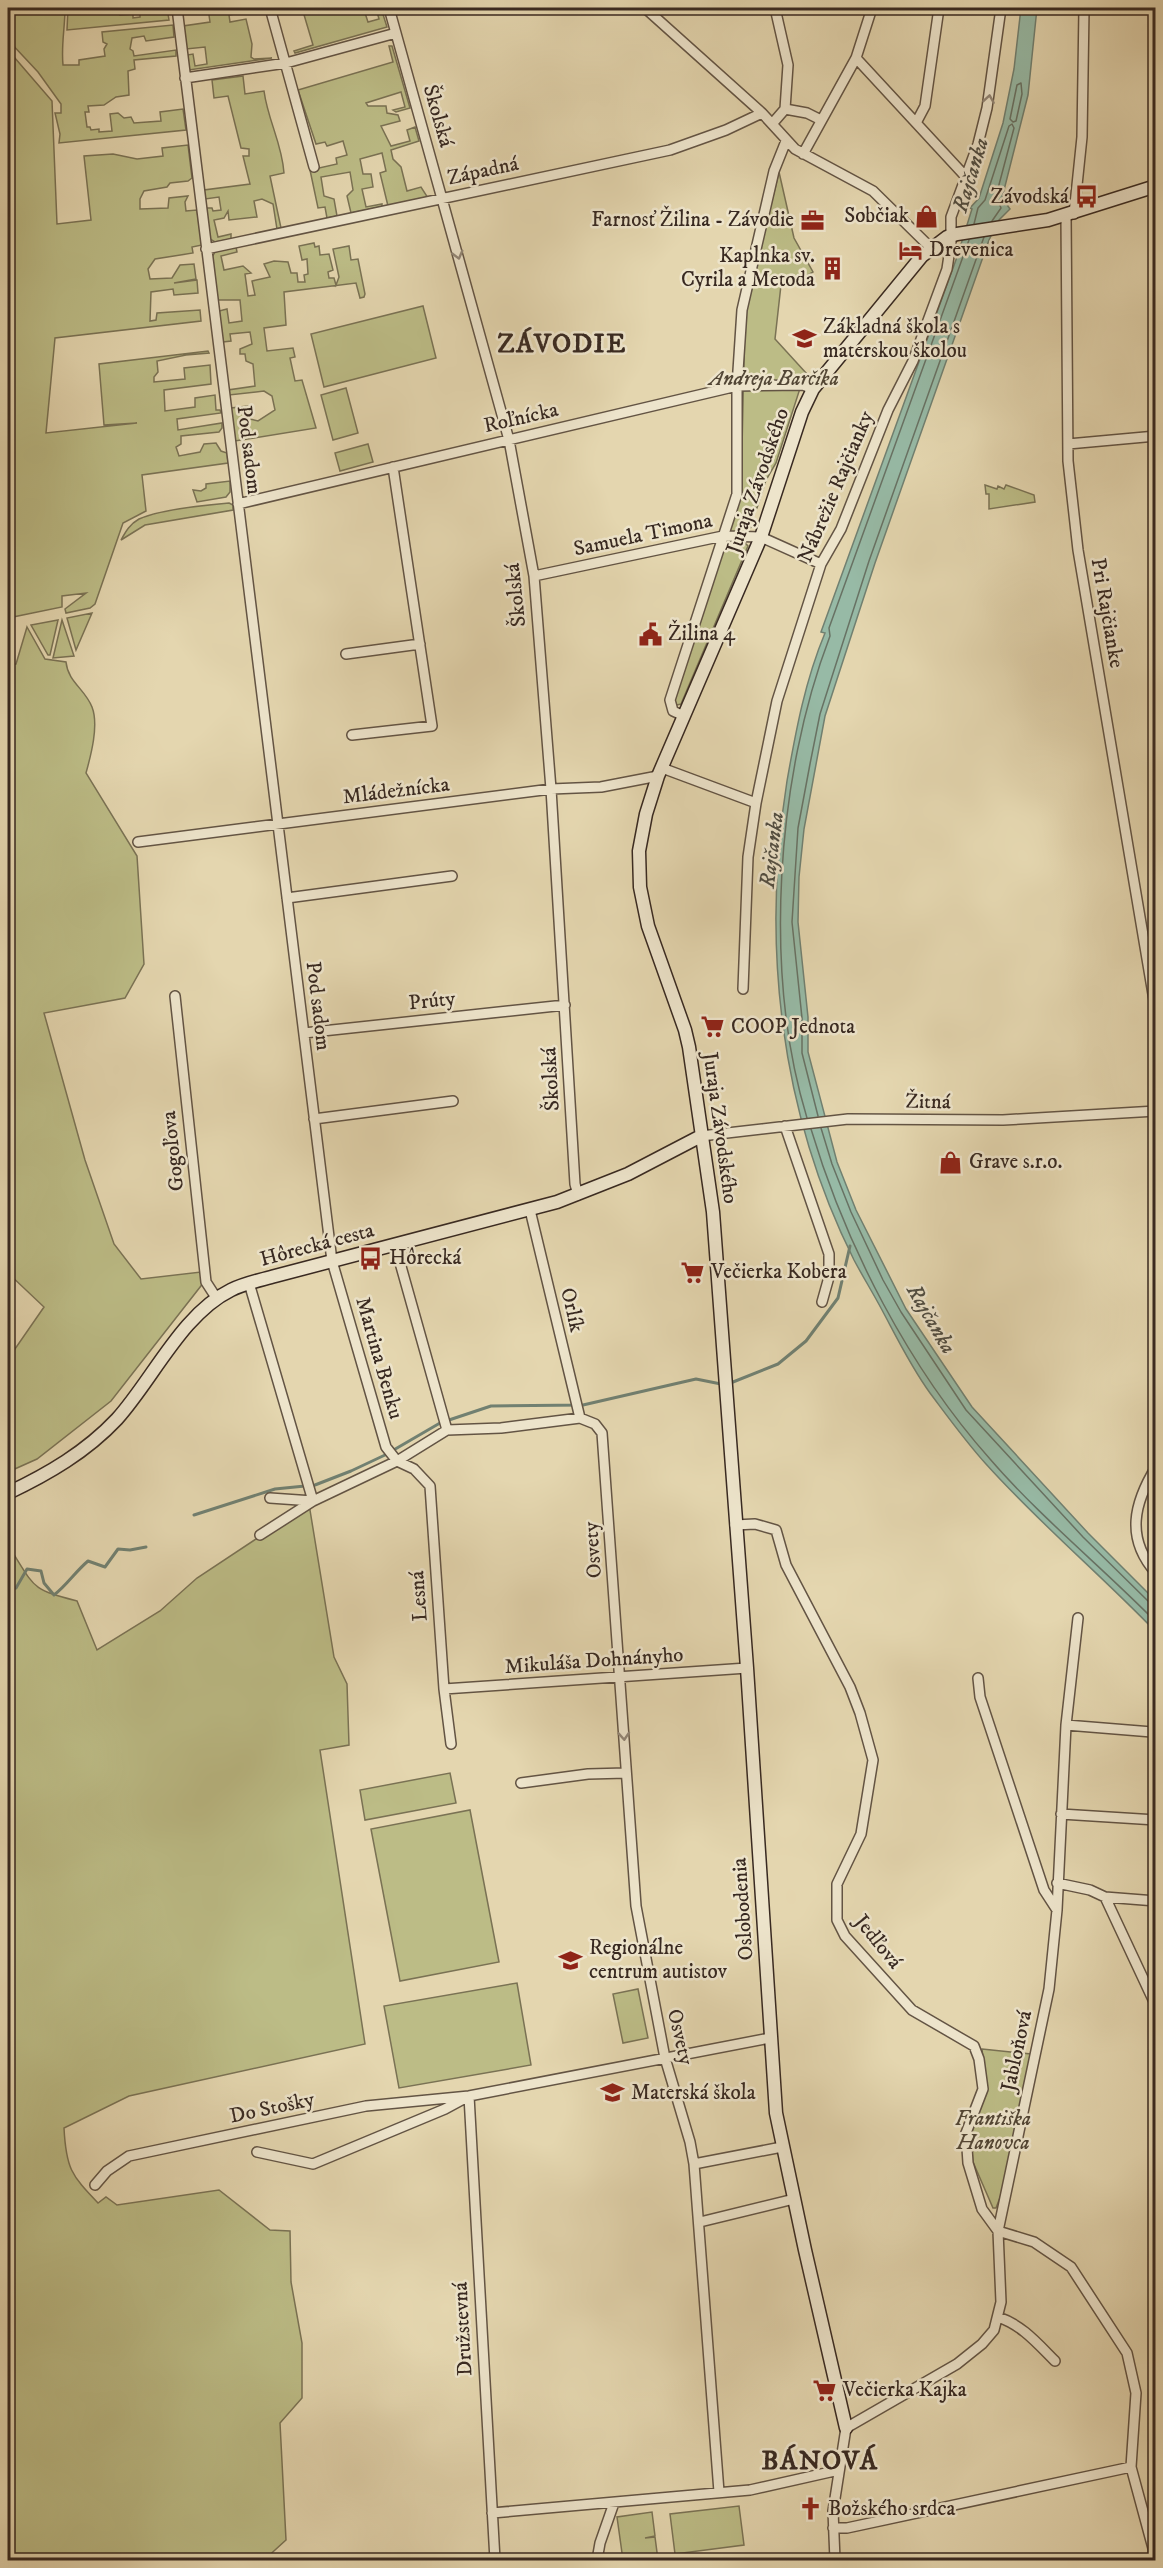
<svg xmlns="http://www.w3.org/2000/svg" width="1163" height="2568" font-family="'IM FELL DW Pica',serif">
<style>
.green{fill:#bcbc86;stroke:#7a7254;stroke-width:1.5}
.water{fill:#97baa6;stroke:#718071;stroke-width:1.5}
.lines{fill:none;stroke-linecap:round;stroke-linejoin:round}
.shore{stroke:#687264;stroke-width:1.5}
.stream{stroke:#718071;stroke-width:3}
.street-casing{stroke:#635444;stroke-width:12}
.secondary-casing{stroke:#382921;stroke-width:15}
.street{stroke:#ede4cb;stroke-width:9}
.secondary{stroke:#ede4cb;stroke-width:12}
.oneway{stroke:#928676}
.labels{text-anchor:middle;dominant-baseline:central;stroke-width:5;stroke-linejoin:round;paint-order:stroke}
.street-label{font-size:21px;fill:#382921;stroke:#ede4cb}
.poi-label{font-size:21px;fill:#382921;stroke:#ede4cb;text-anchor:start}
.park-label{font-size:21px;font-style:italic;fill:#524635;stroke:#ede4cb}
.water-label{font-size:22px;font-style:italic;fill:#504d42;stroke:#ede4cb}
.district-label{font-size:27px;font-weight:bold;letter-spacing:1.5px;fill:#382921;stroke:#ede4cb}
</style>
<rect width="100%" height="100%" fill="#e4d6af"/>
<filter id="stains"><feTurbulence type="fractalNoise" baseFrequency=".00333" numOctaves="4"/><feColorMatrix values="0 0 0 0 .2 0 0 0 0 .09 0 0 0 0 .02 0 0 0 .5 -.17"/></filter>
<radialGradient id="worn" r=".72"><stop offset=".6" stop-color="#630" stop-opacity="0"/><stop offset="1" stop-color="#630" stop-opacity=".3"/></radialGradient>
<path class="green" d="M8,8H65C65,28 61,45 63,65H79V60L105,56L104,49L107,44L103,42L102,32L173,25L174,37L146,41L144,36L132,38L130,49L133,51L134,56L176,50V56L134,60L135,69L128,71L129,95L116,97L104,105L88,106L89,112H85L87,127H90L91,130L99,129V132L112,131L110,114L118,113L124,118L131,117L134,123L161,121L160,112L183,109L186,130L59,143L60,134L55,113H61V104L38,72L8,40Z
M68,8H119L120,15L133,14V18L140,17V13L144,12V8H167L169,20L67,30Z
M208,8H243L240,13L229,15L230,22L246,19L252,44L251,57L254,59L272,58L189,70L187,55L193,54L195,66L207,64L205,47L186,49L183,26L210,22Z
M302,8H373L364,10L368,22L379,19L376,8H381L387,27L295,53L294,51L313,45Z
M389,46H392L410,108L396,112L393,110L405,107L401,92L366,103L368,106H386L387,113L398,115L400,121L381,126L391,146L410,141L407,130L415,127L419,141L391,150L393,159L401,167L407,191L421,187L428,198L388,206L380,173L386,171L382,153L360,159L363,174H371L373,187L362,189L366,207L382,204V207L351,213L347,196L353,190L350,172L321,177L324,196L334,199L337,216L327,218L325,207L318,208L310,170L337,164L336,158L347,155L343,141L327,146L325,142L316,144L298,90L393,62Z
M8,50L52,101L57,224L91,220L84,156L113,154L137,159L163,156L162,148L188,145L192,178L188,181L170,183L167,187L144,191L140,199V209L168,208L169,198L188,196L185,202L186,211L197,210L202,245L192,247L193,253L155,259L148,269L150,279L172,278L180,265L194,264L196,279L174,283L197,280L198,293L174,295L173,289L151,292L150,321L156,320L157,313L200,310L201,321L55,338L46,433L137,423L104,425L99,364L208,351L209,353L186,355L157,361L158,372L154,377V382L185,379L184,368L210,365L211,384L164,390L165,411L195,407V398L215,395L216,410H220L221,413L177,419L178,430L222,423V428L219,432L181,436V444L176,447L179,456L200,452L204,444L216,443L221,451L227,453L228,463L142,475L146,511L123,523L95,604L90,608L66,613L65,609L86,593L62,596V607L8,618Z
M243,76L245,94L264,91C268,121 282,143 284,173L270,176L281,228L277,229L273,204L262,199L254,201L257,217L229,220L228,211L224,218L214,220L218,237L231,234V239L215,242L210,239L206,208H212L213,211L221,210L219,197L205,199L204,190L250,184L243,156H249V149L241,148L228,96L214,98L212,80Z
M779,172L794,238L813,272L805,277L782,276L775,339L807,374L803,379L776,463L766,480L757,508H754L752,527L747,529L745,543L748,546L681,704L677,705L674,701L741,494L745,310Z
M314,243L315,247L319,246L320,255L329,254L333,270L328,272L329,278H334L336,285L339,277L333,249L349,246L351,260L358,259L365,294L364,297L360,298L356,283L284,292L286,325L264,328L267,351L293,348L295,357L290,358L295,381L302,380L316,428L235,441L231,408L248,406L250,419L258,421L275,410L272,396L264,391L229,395L228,390L255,386L253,364L246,361L245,354H240V349L252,344L250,332L230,334L231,341L223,342L219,311L227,309L229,323L242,321L240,300H217L212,257L215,252L236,247L237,252L221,256L224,270L243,266L251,273L245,274L248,296L255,295L252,281L270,277L264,264L274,261L288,262L291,273H297L298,282H305L304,275L308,274L307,259L302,260L299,246Z
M423,306L436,358L324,387L311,334Z
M346,388L358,433L333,440L321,395Z
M368,444L373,462L340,471L335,453Z
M230,481V492L226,497L197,502L193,490L201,491L206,488V484Z
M985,485L997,489L998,486L1004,489L1006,485L1034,495L1035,502L989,509V494H986Z
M229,503L233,505V510L145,525L121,540C126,531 130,524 139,519C159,510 206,505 229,503Z
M92,613L76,650L67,618Z
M58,620L50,655H48L31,625Z
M62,620L74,656L53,658Z
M27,627L45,659L66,662C68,682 85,689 92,707C99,725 91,755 86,773L137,856L144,964L125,998L44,1013L85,1160L114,1244L141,1279L201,1272L204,1282L111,1401L37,1459L8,1472V1359L44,1307L8,1273V661L10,665L16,664Z
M309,1504L334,1657L347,1684L349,1745L320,1750L365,2044L129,2096L64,2128C66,2168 71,2175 98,2203L106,2197L117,2205L219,2190L270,2230L290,2231L291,2282L302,2343V2398L280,2423L286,2540L264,2560H8V1554L13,1553C36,1590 33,1589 77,1601L97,1650L160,1611L197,1578Z
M450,1773L456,1803L365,1820L360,1790Z
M470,1810L499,1962L400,1981L371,1829Z
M517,1983L531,2065L399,2088L384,2006Z
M638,1989L648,2038L623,2043L613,1994Z
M982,2049L1031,2054L1004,2187L996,2208H993L973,2162L970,2132L986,2091Z
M739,2506L744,2545L675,2554L670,2514Z
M652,2512L655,2536L645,2538L655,2537L658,2560H623L617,2517Z"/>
<path class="water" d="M1021,8H1037L1028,95L1002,198L1010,209L999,220L989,240L875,563L825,716L804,829L799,877L798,922L808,1017V1052L837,1162L856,1210L906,1309L972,1407L1088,1533L1155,1600V1631C1100,1574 1039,1523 986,1464C966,1442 948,1417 930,1393C911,1367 897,1338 882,1310C873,1293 863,1277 854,1260C780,1112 761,944 787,781C796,730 805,681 825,633L821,632L957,257L972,209L970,208L979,198L1003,123L1014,69Z"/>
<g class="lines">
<path class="shore" d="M1021,83L1022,94L1016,121L1013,122L1010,119L1017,85Z
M974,224L978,208L985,200L1009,126L1012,124L1014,128L996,196L1001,208L992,221
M818,1116L802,1053V1018L792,922L798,828L810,764L820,714L869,561L984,237
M807,1118C763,973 776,777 830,636L829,628L969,240
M821,1128L832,1164L851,1212L883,1280L901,1312L966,1410L1083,1537L1149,1602L1156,1604
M811,1129C846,1246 909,1368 990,1459C1040,1517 1102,1567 1156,1622"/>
<path class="stream" d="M728,1384L778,1364L806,1341L838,1298L850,1246
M194,1515L275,1489L315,1485L351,1471L385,1455L440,1423L491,1406L583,1405L696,1379L721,1384
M8,1589L16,1588L27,1569L41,1571L44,1583L54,1595C67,1585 75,1572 88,1561L105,1567L118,1549L130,1550L146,1547"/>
<defs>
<path id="street" d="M177,8L332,1261L386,1447L397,1461L414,1469L430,1486L444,1689L451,1744
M270,8L314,167
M389,8L509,440L534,576L551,789L575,1184L578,1195
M645,8L762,113L795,149L873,191L931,248
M775,8L788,65L785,109
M856,58L966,177
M185,78L286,63L396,33
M916,123L925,106L939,8
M772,124L785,109L807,113L821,120
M803,154L856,58L872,8
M1074,214L1082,137L1084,9
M1066,216L1068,461L1078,550L1156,1012
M206,249L670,150L726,130L762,113
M1068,444L1156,436
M238,504L737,386L803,385L813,389
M534,576L723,536L761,537L821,564
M346,654L420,644
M684,716L673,711L670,700L737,494V386L742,310L774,171L786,141
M352,735L432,726L393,467
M662,768L756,803
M138,842L551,789L601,787L658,776
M287,898L452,876
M743,989L748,857L756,803L777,701L821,564L841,529L888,410L913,361L947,269L951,242V217L978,144L987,108L1001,8
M175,996L206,1282L217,1299
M304,1033L565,1005
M314,1119L453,1101
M785,1126L829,1254V1277L822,1302
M701,1136L848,1119L1003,1120L1156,1111
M530,1210L580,1418
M395,1245L447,1430
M249,1283L313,1501L270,1498
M1156,1467C1134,1503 1125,1538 1156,1573
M735,1525L755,1524L776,1530L786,1565L850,1687L860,1713L873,1760L861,1834L837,1884V1920L845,1936L912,2010L974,2046L979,2059L983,2089L966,2133L968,2163L982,2209L998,2231L1001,2302L994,2330L982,2344L957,2364L846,2428L833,2511L835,2560
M260,1535L313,1501L397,1461L447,1430L501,1428L580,1418L595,1424L602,1433L636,1906L665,2058L690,2142L694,2164L719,2492
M1078,1618L1066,1725L1057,1910L1049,1989L998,2231L1034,2242L1071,2267L1127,2353L1136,2393L1131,2467L1154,2552L1150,2560
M978,1678L980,1697L1044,1890L1057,1910
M444,1689L747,1668
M1066,1725L1152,1732
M521,1783L588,1774L626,1773
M1061,1814L1156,1820
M1057,1883L1090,1890L1105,1897L1156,2006
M1105,1897L1156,1901
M257,2152L313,2164L445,2109L469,2096L495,2560
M694,2164L782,2147
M95,2185L107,2171L129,2156L366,2106L469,2096L770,2038
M700,2222L794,2199
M998,2317C1022,2325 1037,2343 1055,2361
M492,2513L750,2490L839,2470
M833,2528H847L1131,2467
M597,2560L600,2543L614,2503"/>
<path id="secondary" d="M8,1493C48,1474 86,1452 117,1419C153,1379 182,1314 231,1290C245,1283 261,1280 275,1276L557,1202L628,1174L701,1136
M846,2428L805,2250L776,2113L747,1668L713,1212L689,1047L685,1030L648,926L640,887L639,851L646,814L658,776L761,537L802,412L813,389L922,256L947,237L957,234L1048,220L1156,186"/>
</defs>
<use href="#street" class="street-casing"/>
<use href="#secondary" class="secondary-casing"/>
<use href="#street" class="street"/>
<use href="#secondary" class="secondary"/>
</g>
<defs><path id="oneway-chevron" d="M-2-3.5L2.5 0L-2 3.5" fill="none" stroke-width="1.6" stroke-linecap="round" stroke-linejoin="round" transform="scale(1.5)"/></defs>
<g class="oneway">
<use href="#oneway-chevron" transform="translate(989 99) rotate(-81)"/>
<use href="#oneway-chevron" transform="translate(458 255) rotate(75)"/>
<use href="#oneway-chevron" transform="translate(624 1736) rotate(86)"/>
</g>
<defs>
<symbol id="bus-bare" viewBox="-9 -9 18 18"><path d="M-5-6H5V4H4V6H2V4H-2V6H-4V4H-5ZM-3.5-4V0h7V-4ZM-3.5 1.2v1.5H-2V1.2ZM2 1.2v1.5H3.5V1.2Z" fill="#8f2418" stroke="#ede4cb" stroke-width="2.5" paint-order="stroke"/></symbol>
<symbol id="shop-bare" viewBox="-9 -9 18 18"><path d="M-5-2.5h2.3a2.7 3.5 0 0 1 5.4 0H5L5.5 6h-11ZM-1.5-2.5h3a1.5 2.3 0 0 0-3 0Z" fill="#8f2418" stroke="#ede4cb" stroke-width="2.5" paint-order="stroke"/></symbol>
<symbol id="office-bare" viewBox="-9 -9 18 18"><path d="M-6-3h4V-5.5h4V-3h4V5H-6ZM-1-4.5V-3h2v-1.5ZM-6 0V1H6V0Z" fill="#8f2418" stroke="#ede4cb" stroke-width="2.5" paint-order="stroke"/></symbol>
<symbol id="hotel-bare" viewBox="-9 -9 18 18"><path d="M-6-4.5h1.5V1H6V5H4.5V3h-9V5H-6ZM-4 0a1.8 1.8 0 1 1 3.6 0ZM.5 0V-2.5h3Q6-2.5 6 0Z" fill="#8f2418" stroke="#ede4cb" stroke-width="2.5" paint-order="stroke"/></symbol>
<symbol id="building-bare" viewBox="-9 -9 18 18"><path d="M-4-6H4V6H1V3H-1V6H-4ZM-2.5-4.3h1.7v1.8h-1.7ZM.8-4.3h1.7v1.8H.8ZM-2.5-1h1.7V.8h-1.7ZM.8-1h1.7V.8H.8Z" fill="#8f2418" stroke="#ede4cb" stroke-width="2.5" paint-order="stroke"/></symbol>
<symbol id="school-bare" viewBox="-9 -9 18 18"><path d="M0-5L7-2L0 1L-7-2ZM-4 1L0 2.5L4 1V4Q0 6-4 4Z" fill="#8f2418" stroke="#ede4cb" stroke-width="2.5" paint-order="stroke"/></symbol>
<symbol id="civic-bare" viewBox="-9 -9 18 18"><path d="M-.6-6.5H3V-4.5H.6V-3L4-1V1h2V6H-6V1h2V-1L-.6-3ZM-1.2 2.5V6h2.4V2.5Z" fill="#8f2418" stroke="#ede4cb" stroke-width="2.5" paint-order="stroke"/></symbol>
<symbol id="supermarket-bare" viewBox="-9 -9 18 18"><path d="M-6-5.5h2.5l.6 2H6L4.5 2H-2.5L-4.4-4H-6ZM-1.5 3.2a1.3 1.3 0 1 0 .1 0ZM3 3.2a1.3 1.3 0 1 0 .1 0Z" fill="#8f2418" stroke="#ede4cb" stroke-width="2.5" paint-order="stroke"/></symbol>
<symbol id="church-bare" viewBox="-9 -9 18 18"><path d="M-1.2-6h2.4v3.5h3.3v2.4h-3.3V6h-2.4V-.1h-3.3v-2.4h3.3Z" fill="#8f2418" stroke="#ede4cb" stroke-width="2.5" paint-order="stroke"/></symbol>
</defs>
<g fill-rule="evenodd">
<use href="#bus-bare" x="1070" y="180" width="33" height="33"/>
<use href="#shop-bare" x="910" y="200" width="33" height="33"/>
<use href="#office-bare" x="796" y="204" width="33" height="33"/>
<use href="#hotel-bare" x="894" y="234" width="33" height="33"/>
<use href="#building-bare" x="816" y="252" width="33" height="33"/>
<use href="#school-bare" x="788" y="322" width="33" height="33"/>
<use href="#civic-bare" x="634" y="618" width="33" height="33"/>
<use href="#supermarket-bare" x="696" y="1010" width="33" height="33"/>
<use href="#shop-bare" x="934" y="1146" width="33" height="33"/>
<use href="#bus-bare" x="354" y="1242" width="33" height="33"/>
<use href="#supermarket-bare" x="676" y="1256" width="33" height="33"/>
<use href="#school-bare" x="554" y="1944" width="33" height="33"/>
<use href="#school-bare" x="596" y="2076" width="33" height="33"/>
<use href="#supermarket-bare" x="808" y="2374" width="33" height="33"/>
<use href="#church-bare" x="794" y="2492" width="33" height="33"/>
</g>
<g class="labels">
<g class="street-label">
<text transform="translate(438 116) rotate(74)">Školská</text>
<text transform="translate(483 171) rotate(-12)">Západná</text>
<text transform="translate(521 418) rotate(-13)">Roľnícka</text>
<text transform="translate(249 450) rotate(83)">Pod sadom</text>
<text transform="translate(758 481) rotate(-71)">Juraja Závodského</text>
<text transform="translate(836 487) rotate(-67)">Nábrežie Rajčianky</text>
<text transform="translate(643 535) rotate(-12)">Samuela Timona</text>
<text transform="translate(516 595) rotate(-96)">Školská</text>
<text transform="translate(1107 613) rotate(80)">Pri Rajčianke</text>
<text transform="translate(396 791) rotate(-7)">Mládežnícka</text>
<text transform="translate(432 1001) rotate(-6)">Prúty</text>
<text transform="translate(318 1006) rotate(83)">Pod sadom</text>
<text transform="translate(551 1079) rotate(-93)">Školská</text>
<text transform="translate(928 1102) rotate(1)">Žitná</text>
<text transform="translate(720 1128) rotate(82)">Juraja Závodského</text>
<text transform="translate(173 1151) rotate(-96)">Gogoľova</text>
<text transform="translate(317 1245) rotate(-15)">Hôrecká cesta</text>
<text transform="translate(572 1310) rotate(77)">Orlík</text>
<text transform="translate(379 1358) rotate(74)">Martina Benku</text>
<text transform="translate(593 1550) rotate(-94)">Osvety</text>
<text transform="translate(419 1596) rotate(-94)">Lesná</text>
<text transform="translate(594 1661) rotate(-4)">Mikuláša Dohnányho</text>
<text transform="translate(743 1909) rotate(-94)">Oslobodenia</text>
<text transform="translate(878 1942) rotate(51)">Jedľová</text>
<text transform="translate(680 2037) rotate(77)">Osvety</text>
<text transform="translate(1017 2051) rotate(-78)">Jabloňová</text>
<text transform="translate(272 2108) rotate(-12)">Do Stošky</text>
<text transform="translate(463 2329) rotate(-93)">Družstevná</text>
</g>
<g class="poi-label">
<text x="1069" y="197" text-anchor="end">Závodská</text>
<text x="909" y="216" text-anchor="end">Sobčiak</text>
<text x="794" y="220" text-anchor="end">Farnosť Žilina - Závodie</text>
<text x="929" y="250">Drevenica</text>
<text x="815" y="256" text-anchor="end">Kaplnka sv.<tspan x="815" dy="24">Cyrila a Metoda</tspan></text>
<text x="823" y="327">Základná škola s<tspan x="823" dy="24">materskou školou</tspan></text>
<text x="668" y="634">Žilina 4</text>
<text x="731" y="1027">COOP Jednota</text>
<text x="969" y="1162">Grave s.r.o.</text>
<text x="389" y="1258">Hôrecká</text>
<text x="711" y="1272">Večierka Kobera</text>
<text x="589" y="1948">Regionálne<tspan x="589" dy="24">centrum autistov</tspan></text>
<text x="631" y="2093">Materská škola</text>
<text x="843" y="2390">Večierka Kajka</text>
<text x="828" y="2509">Božského srdca</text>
</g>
<g class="park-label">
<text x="774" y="379">Andreja Barčíka</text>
<text x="993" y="2119">Františka<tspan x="993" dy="24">Hanovca</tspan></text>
</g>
<g class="water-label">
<text transform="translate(971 175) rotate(-73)">Rajčanka</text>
<text transform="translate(772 850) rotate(-83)">Rajčanka</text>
<text transform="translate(931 1319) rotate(60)">Rajčanka</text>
</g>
<g class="district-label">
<text x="562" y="344">ZÁVODIE</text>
<text x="820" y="2461">BÁNOVÁ</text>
</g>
</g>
<rect width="1163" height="2568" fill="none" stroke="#e4d6af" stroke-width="30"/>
<rect x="9" y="9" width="1145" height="2550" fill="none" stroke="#382921" stroke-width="3"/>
<rect x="15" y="15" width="1133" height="2538" fill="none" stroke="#382921" stroke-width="1.5"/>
<rect width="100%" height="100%" filter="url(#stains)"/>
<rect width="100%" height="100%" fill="url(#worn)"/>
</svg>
